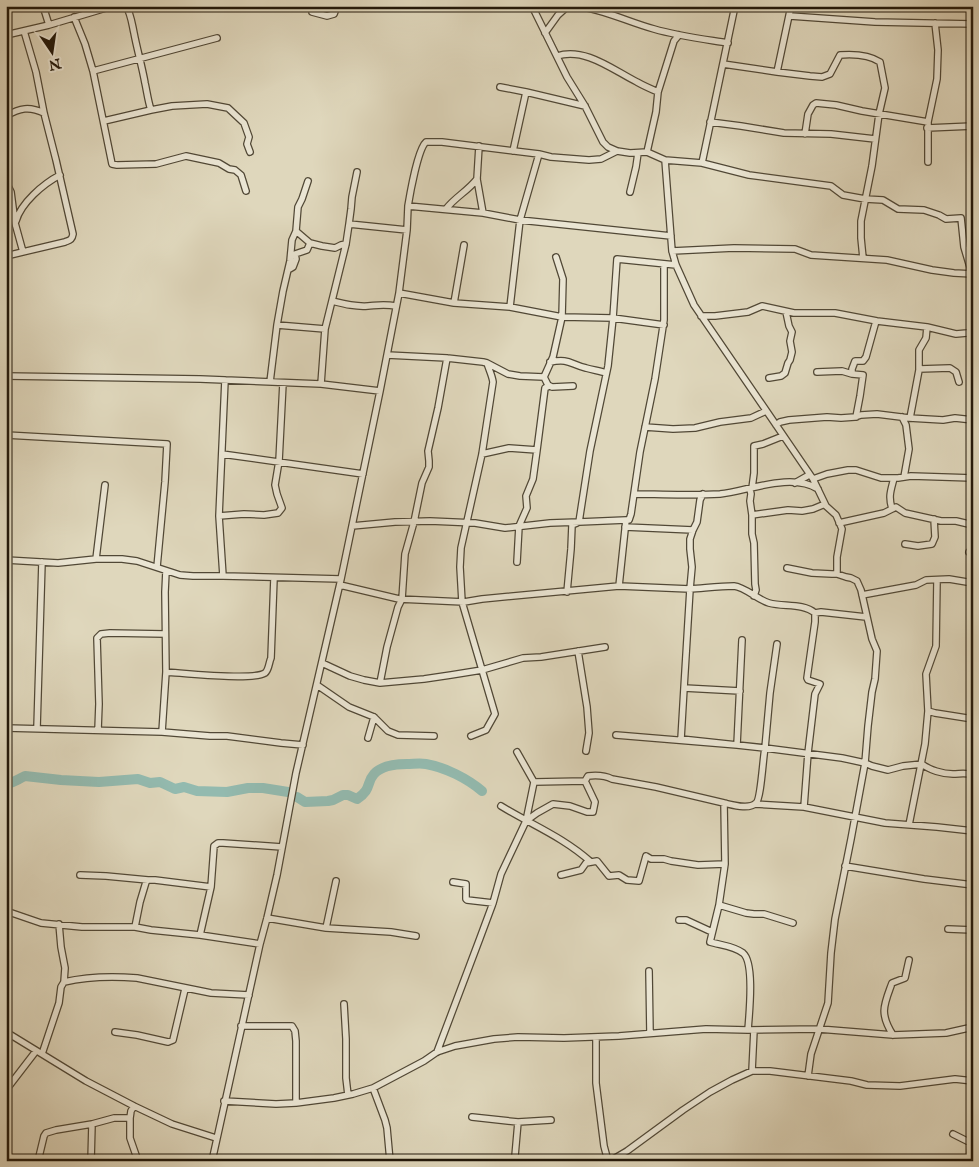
<svg xmlns="http://www.w3.org/2000/svg" width="979" height="1167" font-family="'IM FELL English',serif">
<style>
.lines{fill:none;stroke-linecap:round;stroke-linejoin:round}
.river{stroke:#93baaf;stroke-width:10}
.minor-casing{stroke:#514836;stroke-width:8}
.minor{stroke:#eae5d3;stroke-width:5.5}
</style>
<rect width="100%" height="100%" fill="#dfd7bc"/>
<filter id="stains"><feTurbulence type="fractalNoise" baseFrequency=".004" numOctaves="4"/><feColorMatrix values="0 0 0 0 .2 0 0 0 0 .09 0 0 0 0 .02 0 0 0 .5 -.17"/></filter>
<radialGradient id="worn" r=".72"><stop offset=".6" stop-color="#630" stop-opacity="0"/><stop offset="1" stop-color="#630" stop-opacity=".3"/></radialGradient>
<g class="lines">
<path class="river" d="M6,784C16,782 16,780 25,776L61,780L99,782L138,779L150,783L160,782L175,789L184,787L197,791L227,792L248,788H263L288,792
M297,797L305,802L328,801L333,800L343,795H348L357,799C372,789 366,783 374,774C382,765 396,764 407,764C413,764 420,763 426,764C445,767 468,779 482,791"/>
<defs>
<path id="minor" d="M43,6L49,25
M126,6C131,14 132,24 134,33C137,49 142,66 145,83C147,92 148,101 151,110L172,106L207,104L228,108L244,123L249,137L247,144L250,152
M313,6L312,12L327,16L334,14L337,6
M532,6L567,77L585,106L603,142L608,147L617,151L630,153L647,152L665,160L702,163L749,175L831,186L843,195L865,199L883,200L898,209L924,210L939,215L946,219L961,218L964,247L972,274
M576,6C603,9 628,22 654,29C678,36 703,39 728,43
M790,16L875,22L973,24
M74,17L85,44L93,71L112,164L117,165L156,164L186,156L219,163L229,169L235,170L241,175L246,191
M545,33L558,15L568,6
M6,35L49,25L106,8L120,6
M557,56C585,47 613,70 637,82C644,86 651,89 658,92
M723,64L777,72L810,76L822,77L830,74L840,55C853,54 868,54 880,62L885,88L879,114L872,166L861,221V238L863,258
M93,71L217,38
M777,72L791,6
M500,87L526,92
M6,116C20,108 29,106 44,113
M104,121L151,110
M710,122L741,126L784,133L831,134L875,139
M928,122L937,79L938,50L935,23
M927,128L973,126
M805,134L808,114L813,105L816,103L836,105L862,111L928,122V162
M479,146L477,179L483,213
M513,151L526,92L585,106
M647,152L656,112L658,92L674,41L679,35
M665,160L672,251L676,265L694,305L813,479L826,506L836,515L842,529L837,557V574
M702,163L735,6
M308,181L302,199L298,207L296,231L310,243L322,246L335,248L341,245L346,244
M6,182L11,192L15,223L23,252
M630,192L636,167L638,153
M408,206C410,194 418,149 426,142H442L539,154L551,157L589,160L601,159L617,151
M446,209C455,197 468,191 477,179
M16,221C21,203 43,184 60,175
M349,224L351,209L352,197L357,172
M672,251L734,248L795,249L811,255L887,260L932,270L954,273L973,274
M6,256L65,242C70,240 72,240 73,234L56,160L44,113L36,72L24,31
M664,264V320L655,379L640,452L631,514L629,520H626L619,586L690,589L684,688L740,691
M288,270L293,267L296,259L295,254L307,250L310,243
M399,293L454,303L510,307L562,317L613,318L617,259L676,265
M332,301C344,304 355,307 368,306C380,305 384,304 396,306
M454,303L464,245
M510,307L520,220L539,154
M701,316H715L748,312L762,306L794,313H835L877,321L927,327L956,334L967,333L973,331
M277,325L325,329
M387,355L447,358L483,362L487,363C489,370 492,375 493,382L482,454L461,548L460,567L462,602L495,714L486,730L471,736
M550,362C569,358 570,364 586,368C593,370 600,371 606,373
M487,363L508,374L520,376L544,377L553,357L562,317L563,279L556,257
M919,369L950,368L956,372L959,382
M817,372L842,371L852,374
M6,376L200,379L321,384L380,391
M544,377L548,385L552,387L573,386
M769,378L781,376L785,373L788,363L790,360L792,352L790,341L792,332L789,326L786,312
M270,382L277,325L283,291L290,261L292,240L296,231
M321,384L325,329L346,244L349,224L407,230
M856,417L860,396L863,375L852,374V369L855,361H863L866,357L876,321
M902,417L906,425L909,449L904,477
M910,418L919,370V350L926,338L927,327
M776,425L780,422L789,420L827,417L841,418L855,417L861,415L877,414L909,418L943,420L955,418L973,420
M645,427L673,429L695,428L720,422L751,418L766,411
M6,435L167,444L165,482L157,567
M222,454L363,474
M482,454L509,448L537,450L545,388L549,386
M813,479L827,474L848,470H856L881,478H898L911,476L973,478
M795,483L809,475
M752,488L754,473V446L763,444L783,436
M750,489L751,494L750,501L752,515
M635,494C663,494 691,496 720,494C748,491 791,472 818,489
M703,494L700,500L697,522L693,530L690,539V549L692,567L690,589C705,588 720,586 734,586C745,587 758,600 769,603C784,607 803,603 815,613V622L807,678L808,680L820,684L815,694L808,753L804,807
M892,509C888,496 891,490 894,478
M219,516L244,514L264,515L278,513L282,508L277,494L275,485L279,461L283,383
M626,520L579,522L590,451L608,366L613,318L664,325
M839,523L884,513L896,507L905,513L941,521H956L973,525
M352,526L395,522L430,521L475,523L505,528L550,523L579,522
M625,527L693,530
M905,544L918,546L932,544L935,537L934,519
M969,552L973,553
M96,559L105,485
M6,560L58,563L96,559H122L137,561L180,575L193,576H223L341,579
M517,562L519,526L527,508L526,496L533,479L537,450
M787,568L812,573L832,574H837L846,577L851,578L857,581L861,590L872,639L877,651L875,679L872,692L868,726L865,763L851,839L835,919L831,953L828,1003L811,1054L808,1076
M223,576L219,516L225,380
M340,585L399,599L464,602L482,599L619,586
M567,592L571,549L572,525L577,523
M862,595L916,585L926,580L949,579L973,583
M754,596L756,590L755,584L754,543L752,534V515L788,510L802,511L813,509L825,504
M815,613L821,612L866,617
M742,640L737,745L765,748C763,757 761,799 756,803C749,810 733,805 724,803L725,864L719,905L710,942C720,945 734,946 743,953C755,963 749,1015 748,1030
M777,644L770,693L765,748L842,758L865,763L872,766L888,770L903,766L922,764C929,770 943,774 953,774C960,774 965,772 973,775
M578,651L587,707L589,733L586,751
M322,663L350,676L364,680L380,683L424,679L451,675L482,670L523,658L541,657L605,647
M166,672C183,673 252,681 265,673C269,670 269,662 271,658L274,578
M380,683L387,647L398,607L402,599L405,554L414,522L422,483L429,467V461L428,451L438,408L447,358
M317,685L349,707L374,717L368,738
M928,711L935,713L973,719
M374,717L388,731L398,735L434,736
M6,728L162,732L210,736H227L281,743L303,745
M37,728L42,562
M98,730L99,704L97,638L101,634L110,633L165,634
M162,732L166,672L165,592L166,571
M616,735L737,745L681,739L684,688
M517,752L534,782
M755,804L804,807L885,823L937,827L973,831
M501,806C532,825 563,837 591,862
M526,821L534,782L585,781L588,776C597,775 604,775 612,779L656,787L724,803
M909,825L925,744L928,711L926,674L936,646L937,580
M845,866L924,879L973,885
M80,875L106,876L148,880
M561,875L581,870L586,863L597,861L609,876L619,875L627,880L639,881L646,856L651,859H664L671,861L698,865L725,864
M453,882L466,884V899L467,900L493,903
M719,905L746,913L754,914H764L793,923
M6,911L41,923L82,927H135L151,930L200,935L260,944
M267,918L326,928L391,932L416,936
M679,920H686L712,932
M135,927L140,902L146,882L148,880H155L211,887
M326,928L336,881
M948,929L973,930
M200,935L211,887L214,846L218,843H223L282,847
M649,971L650,1033
M64,982C90,976 112,976 137,978L211,993L249,995
M344,1004L346,1039V1078L348,1095
M241,1026H292L295,1031L296,1041V1103
M6,1032L86,1081L134,1106L172,1124L216,1138
M115,1032L137,1035L168,1042L173,1040L185,989
M893,1035C879,1013 884,1005 892,983L905,978L909,960
M596,1037V1083L604,1146L608,1161
M437,1052L480,938L493,903L501,874L526,821L537,813L553,804L570,806L587,812H593L595,802L585,781
M42,1054L59,1003L61,987L64,982L65,968L61,947L59,924
M752,1071L754,1030
M373,1088L385,1120L387,1128L390,1161
M6,1090L36,1051
M224,1101L276,1104L296,1103L334,1098L353,1094L373,1088L424,1061L437,1052L455,1046L494,1039L518,1037L564,1038L619,1036L706,1029L748,1030L819,1029L893,1035L946,1033L973,1027
M472,1117L518,1122L551,1120
M130,1118V1138L138,1161
M953,1134L971,1143L970,1158L971,1161
M212,1158L227,1161
M38,1161L44,1136L46,1133L56,1130L92,1124L114,1118H130L131,1111L134,1106
M91,1161L92,1124
M212,1161L260,944L267,918L277,875L296,773L341,579L380,391L399,293L407,230L408,206L483,213L520,220L671,236
M514,1161L515,1156L518,1122
M610,1161L627,1151L683,1110L710,1092L732,1080L752,1071H770L851,1081L867,1085L900,1086L955,1079L973,1081"/>
</defs>
<use href="#minor" class="minor-casing"/>
<use href="#minor" class="minor"/>
</g>
<rect width="979" height="1167" fill="none" stroke="#dfd7bc" stroke-width="25"/>
<rect x="8" y="8" width="964" height="1152" fill="none" stroke="#22180a" stroke-width="2.5"/>
<rect x="12" y="12" width="954" height="1142" fill="none" stroke="#22180a"/>
<g transform="translate(52 52) rotate(167)" stroke="#eae5d3" stroke-width="4" paint-order="stroke">
<path d="M0-4L9 19L0 12L-9 19Z" fill="#22180a"/>
<text y="-8" font-size="14" font-weight="bold" text-anchor="middle" fill="#22180a">N</text>
</g>
<rect width="100%" height="100%" filter="url(#stains)"/>
<rect width="100%" height="100%" fill="url(#worn)"/>
</svg>
